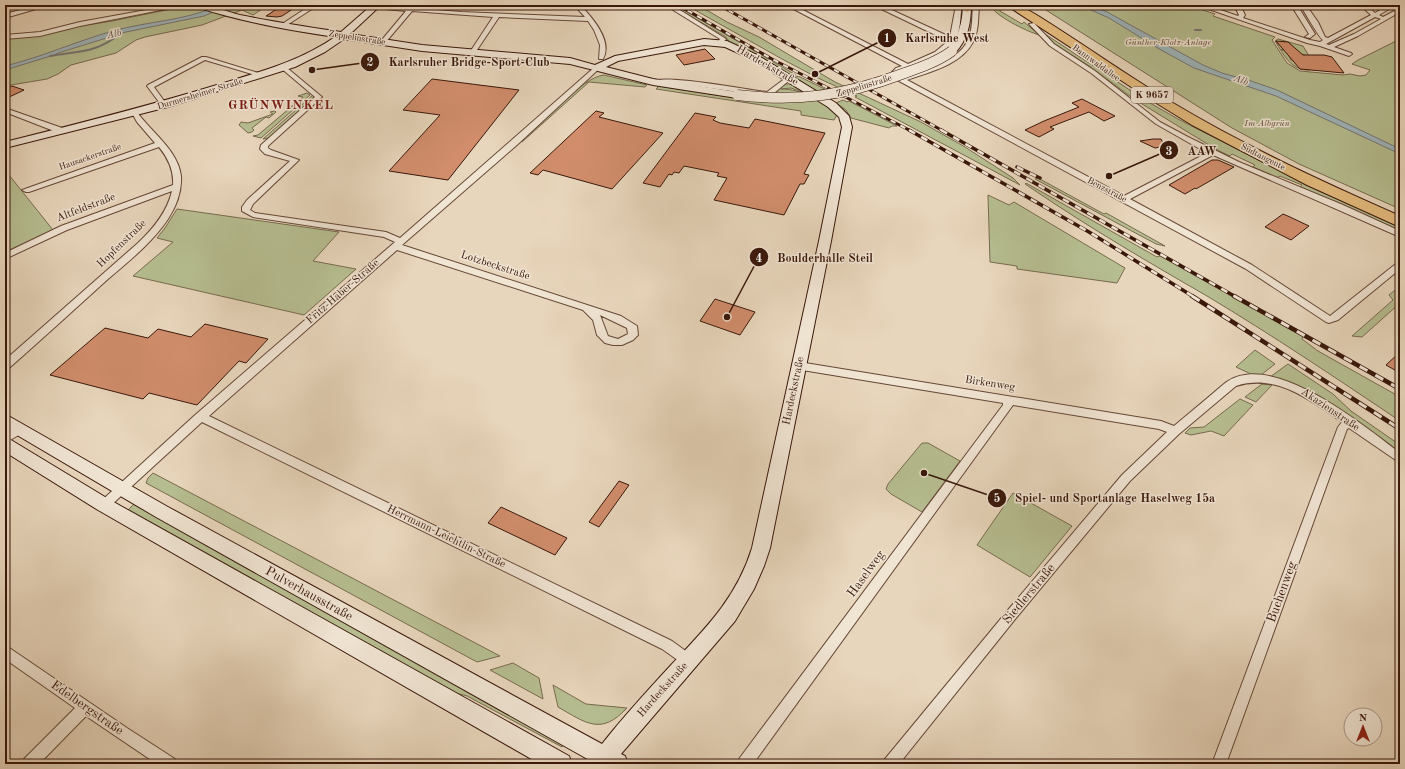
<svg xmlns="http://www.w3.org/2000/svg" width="1405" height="769" font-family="'Old Standard TT',serif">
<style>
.green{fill:#b6be91;stroke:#786a4e}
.water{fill:#9eb6bd;stroke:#767675}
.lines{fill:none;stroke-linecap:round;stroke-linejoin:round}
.stream{stroke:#767675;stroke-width:2}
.building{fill:#d18d6c;stroke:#39170a}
.street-casing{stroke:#654736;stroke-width:2}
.secondary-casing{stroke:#39170a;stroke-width:2}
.highway-casing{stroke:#39170a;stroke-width:2}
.street{fill:#f0e4d3;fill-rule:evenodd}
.secondary{fill:#f0e4d3;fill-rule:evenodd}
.highway{fill:#e4bb7e;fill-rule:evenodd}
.rail-far2-casing{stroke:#39170a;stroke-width:3}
.rail-far1-casing{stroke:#39170a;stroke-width:3.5}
.rail-casing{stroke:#39170a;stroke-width:4.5}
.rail-far2{stroke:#f0e4d3;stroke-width:2;stroke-dasharray:5.5;stroke-linecap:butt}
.rail-far1{stroke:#f0e4d3;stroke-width:2.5;stroke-dasharray:7;stroke-linecap:butt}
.rail{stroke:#f0e4d3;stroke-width:3;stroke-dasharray:9;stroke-linecap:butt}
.secondary-bridge-casing{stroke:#39170a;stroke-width:11;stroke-linecap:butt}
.secondary-bridge{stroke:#f0e4d3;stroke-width:10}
.labels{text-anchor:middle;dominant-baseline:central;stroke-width:3;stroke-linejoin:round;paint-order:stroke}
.far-street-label{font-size:9px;fill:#39170a;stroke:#f0e4d3}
.far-park-label{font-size:9px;font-style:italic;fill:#5e4932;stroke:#f0e4d3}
.far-water-label{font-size:10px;font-style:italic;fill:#574740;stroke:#f0e4d3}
.shield{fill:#f0e4d3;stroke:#705446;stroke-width:1}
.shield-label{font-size:10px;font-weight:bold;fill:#39170a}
.street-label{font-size:11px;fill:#39170a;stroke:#f0e4d3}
.far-district-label{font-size:13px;font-weight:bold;letter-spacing:1px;fill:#7a1f14;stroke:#f0e4d3}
.near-street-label{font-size:13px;fill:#39170a;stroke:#f0e4d3}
.leader{fill:none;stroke:#39170a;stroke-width:1.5}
.callout-dot{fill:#39170a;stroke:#f0e4d3;stroke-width:1.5}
.mark-label{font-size:12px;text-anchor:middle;font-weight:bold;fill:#fff}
.callout-label{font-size:12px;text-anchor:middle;font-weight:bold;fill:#39170a;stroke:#f0e4d3;stroke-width:3;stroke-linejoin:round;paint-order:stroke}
</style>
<rect width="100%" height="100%" fill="#e8d6bc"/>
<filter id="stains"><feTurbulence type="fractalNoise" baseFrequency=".005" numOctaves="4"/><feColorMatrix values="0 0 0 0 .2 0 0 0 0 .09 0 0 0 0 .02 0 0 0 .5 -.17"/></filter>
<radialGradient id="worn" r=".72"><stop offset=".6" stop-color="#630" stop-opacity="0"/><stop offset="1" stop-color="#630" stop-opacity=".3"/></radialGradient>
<path class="green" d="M191,5H268L253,15L242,10L202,25L145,37L136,40L116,53L71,65L58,74L47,79L5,86V38L112,21Z
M672,5H675L796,75L795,76L800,77L825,89L817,91L761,58L730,43L726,37Z
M686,5H698L727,22L759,37L835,82L921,122L965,147L1013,178L1020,185L855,97L857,96L818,78L782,59Z
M990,5L1000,8V11L1022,24L1024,22L1039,35C1026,31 995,16 990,5Z
M1038,5H1188L1215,14L1213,16L1275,37L1272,40L1287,63L1300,71L1343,75L1350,74L1360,76L1366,75L1370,70L1352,64L1358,60L1400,39V209L1299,164L1232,128Z
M1042,32L1145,100L1178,119L1282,172L1400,227V231L1300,187L1302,185L1280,176L1277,178L1253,167L1255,165L1232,154L1230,156L1217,150L1134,99L1089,66L1055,44Z
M1278,39L1303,46L1309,56C1295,55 1296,41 1276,42L1284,49L1281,50H1286L1291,60L1299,61L1310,70C1291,71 1284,55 1275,41Z
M604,75L647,85L645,87L589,82L522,142L521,141C539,124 582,77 604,75Z
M786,84H790L805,93L791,88L781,89C801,89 823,100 837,115L834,120L801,115V111L656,89L659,86L735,98L776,93L781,87Z
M307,93L310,95L261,138L253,136L258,135L303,97L298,96Z
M313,95L315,98L269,138L263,139Z
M843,100L847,102L849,101L897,126H892L889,128L851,118L846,110L836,103Z
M275,111L276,112L269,118L266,117L252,128L254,130L252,132L248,133L239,125L241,122L248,123L273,114L270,112Z
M5,170L53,230L5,252Z
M1038,178L1104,214L1106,213L1165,246L1156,244L1035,179Z
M1026,183L1157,257L1160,256L1303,336L1302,339L1318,351L1400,397V421C1336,378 1272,335 1207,296C1148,262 1090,228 1034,190L1025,184Z
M988,195L1009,205L1014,202L1125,268L1117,283L1017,269V266L990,262Z
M177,209L339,232L313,261L356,269L304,315L133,276L173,242L157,238L165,228Z
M1400,286V303L1362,337L1352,336L1393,300L1389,295Z
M1255,350L1275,364L1261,375H1253L1236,367Z
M1288,364L1333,394L1351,411L1400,445V455L1295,384L1270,377Z
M1262,384L1272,385L1256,402L1245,397Z
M1240,399L1253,405L1224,436L1211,431L1191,435L1185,433L1190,428L1204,427Z
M922,443H928L960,461L922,512L891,494L886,489L888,484Z
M153,473L500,656L477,662L146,483L148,478Z
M1013,493L1072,526L1030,577L977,545Z
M134,504L564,744L562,747L467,696L448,691L127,511Z
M513,663L539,678L543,699L490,670Z
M553,685L586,704L627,708C601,736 586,723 558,707Z"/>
<path class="water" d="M220,5H230L204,16L126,32L58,53L54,55L5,70V66C42,57 77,41 113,31C148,21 186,21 220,5Z
M1080,5H1090L1107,12L1203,65L1222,73L1251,81L1277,90L1400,149V154L1276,96L1194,68L1161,50L1109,18Z"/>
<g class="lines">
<path class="stream" d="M1195,30H1201
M50,56C79,51 97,53 121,33"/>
</g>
<path class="building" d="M283,5H299L282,16L277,17L266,16Z
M1276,41L1288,42L1303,55H1324L1332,57L1344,73L1300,69Z
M705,49L715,59L684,65L676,55Z
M432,79L519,90L448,180L389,171L440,115L403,110Z
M12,86L24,90L5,99V89Z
M1082,99L1115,116L1104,121L1089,112L1050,127L1054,129L1039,137L1025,130L1044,121L1079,107L1072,103Z
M596,111L604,113L599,117L663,133L612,189L543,170L538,175L530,173Z
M695,113L716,117L713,120L720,123L749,128L755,119L825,133L804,174L809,175L804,184H800L784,215L714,200L727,178L717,176L719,173L684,166L679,173L674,172L672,175L669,174L660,187L643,183Z
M1153,139H1161L1165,146L1155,148L1140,141Z
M1212,160H1218L1234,167L1196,189L1195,188L1185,194L1169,185Z
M1283,214L1290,217L1309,226L1291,240L1265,227Z
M715,299L755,312L740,335L700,321Z
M205,324L268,339L246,363L239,361L197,405L149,393L143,399L50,375L105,328L148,338L158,329L191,337Z
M1400,352V373L1386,365Z
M619,481L629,485L599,527L589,522Z
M501,507L567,538L555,555L488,523Z"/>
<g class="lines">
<defs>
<path id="street" d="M40,5H50L5,18V14Z
M174,5H186L80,26L40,36L5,39V35L40,32L80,22Z
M311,5H318L284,27L279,26Z
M373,5L461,12L585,17L574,5H580C592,17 613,41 603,59H599L600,45L594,30L588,21L499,17L475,53L473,54L470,52L493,17L412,11L385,43H381V41L406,11L375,8L373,7Z
M665,5H672L726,39L722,44H718L717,43L720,39Z
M786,5H793L908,64L935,52L948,41L873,5H881L950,37L956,5H962C960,14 961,24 958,33C952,53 930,61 912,67L911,68L900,70L898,75L902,77C922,70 957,62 967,42C973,31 972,17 973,5H979C978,17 979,31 973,42C961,65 929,72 907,80L1124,196L1207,153L1156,124L1091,73L1050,46L1029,24L1034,23L1054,44L1095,71L1160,122L1188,137L1239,162L1343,205L1400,231V237L1213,155L1130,199L1252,265L1330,316L1397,263L1400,262V269L1338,320L1329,323L1326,322L1246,269L899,81L893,77L892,72L896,68L902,66Z
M1197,5H1206L1238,16L1239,15L1234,5H1240L1245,15L1243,18L1310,40L1320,42L1323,40C1320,39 1304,11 1300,5H1306L1318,22L1325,37L1328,38L1371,15L1360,5H1366L1375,13L1389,5H1396L1379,15L1383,17L1400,8V12L1358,36L1334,47L1351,53L1352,54L1349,56L1320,46L1307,43ZM1375,17L1381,19L1354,34L1329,45L1326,44Z
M1291,5H1297L1315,34L1310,38L1305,37L1309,34Z
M202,57H206L265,75L262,77L205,60L154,87L167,105L162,106L147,86L148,85Z
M596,66L601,67L518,144L402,245L621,316L637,326L638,335L633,340L622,345H613L605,343L597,335L593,320L583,310L397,250L209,416L672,641L694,657L696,662L694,667L689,668L662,649L202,422L108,508L104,510L100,508L98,505L100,502L194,416L395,242L384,237L253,217L242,211V207L247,200L290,161L265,154L260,149L261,145L315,97L282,69V67H286L322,97L268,146V148L271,150L299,160L253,204L250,210L255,213L386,232L400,238ZM600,315L627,328L628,334L618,339L608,336Z
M787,77L792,78L773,94L767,96L673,83L653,84L650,82C662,73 747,90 767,92Z
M5,108L65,129L66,131L65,133H59L5,112Z
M135,111L137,112C151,132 178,150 181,176C182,191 176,207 168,219C152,243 129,261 108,279C75,309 42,339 8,369L5,370V360L138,243C154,228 167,212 172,191L67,230L5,259V253L61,226L173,185C174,170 168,158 159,147L29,192H26L22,190L155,143L137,122L132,113Z
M799,362L1161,421L1174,426C1186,416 1199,405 1211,395C1217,390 1222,385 1228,381C1275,352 1363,425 1400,453V463L1349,428L1347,429L1226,764H1212L1338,427L1342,422C1310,400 1276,373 1236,386L1179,434L1130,481L1016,618L899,764H883L885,759L1008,610L1122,475L1167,432L1159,429L1013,405L753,764H737L739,759L1003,405V403L796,369L794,366Z
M20,425L24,426L25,429L24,432L5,443V434Z
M5,645L127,728L175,759L177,764H157L86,716L39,764H22L24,759L75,708L5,659Z"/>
<path id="secondary" d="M196,5C212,5 225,11 240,15C274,22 307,27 341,32L372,5H381L350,34L422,45L570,58L595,65L615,56L704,39L727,41L757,55L836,103L849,116L852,127L831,241L770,548L764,566L754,589L735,621L621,754L625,756L628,764H589L591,761L156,517L5,428V414L168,507L602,744C624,716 648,690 672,664C706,628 737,597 752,548L819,241L842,127L839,117L828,107L751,59L725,47L704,45L618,61L606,67L653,79L737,92L741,93L742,95L741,97L737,98L653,85L570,64L422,51L344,39L325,52L295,67L168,107L5,148V142C77,124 149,106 220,84C262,71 298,62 335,37C288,30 242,22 197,7Z
M963,5H971C971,23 968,39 955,53H949L947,51C959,35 962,25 963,5Z
M5,438L11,440L110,500L569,756L572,764H540L98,510L5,452Z"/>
<path id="highway" d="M967,5H980L979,7L967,12L962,9Z
M1006,5H1019L1035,14C1082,43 1126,75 1173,103C1245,146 1323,182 1400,216V227L1307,185L1192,125L1145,96Z"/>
</defs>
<use href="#street" class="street-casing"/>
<use href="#secondary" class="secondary-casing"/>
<use href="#highway" class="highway-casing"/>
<use href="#street" class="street"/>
<use href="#secondary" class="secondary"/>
<use href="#highway" class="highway"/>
<defs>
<path id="rail-far2" d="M678,5L772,59L911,131
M719,5L943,131"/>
<path id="rail-far1" d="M909,130L1089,232L1194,297
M941,130L1236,297
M1017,167L1040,178"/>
<path id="rail" d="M1192,296L1400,429
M1234,296L1400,389"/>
</defs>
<use href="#rail-far2" class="rail-far2-casing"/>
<use href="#rail-far1" class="rail-far1-casing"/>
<use href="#rail" class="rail-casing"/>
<use href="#rail-far2" class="rail-far2"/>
<use href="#rail-far1" class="rail-far1"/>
<use href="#rail" class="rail"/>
<defs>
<path id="secondary-bridge" d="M737,95C798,102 844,96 902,74C919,68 937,62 952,51"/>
</defs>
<use href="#secondary-bridge" class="secondary-bridge-casing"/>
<use href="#secondary-bridge" class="secondary-bridge"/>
</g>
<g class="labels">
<g class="far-street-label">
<text transform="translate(357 38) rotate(9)">Zeppelinstraße</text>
<text transform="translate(1096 63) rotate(36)">Bannwaldallee</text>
<text transform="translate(864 86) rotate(-17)">Zeppelinstraße</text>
<text transform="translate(200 94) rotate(-17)">Durmersheimer Straße</text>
<text transform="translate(90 157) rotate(-19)">Hausackerstraße</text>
<text transform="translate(1263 157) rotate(27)">Südtangente</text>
<text transform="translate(1107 190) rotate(28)">Benzstraße</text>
</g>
<g class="far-park-label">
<text x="1168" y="42">Günther-Klotz-Anlage</text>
<text x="1267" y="123">Im Albgrün</text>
</g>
<g class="far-water-label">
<text transform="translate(114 34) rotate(-13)">Alb</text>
<text transform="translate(1241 80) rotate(20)">Alb</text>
</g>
<rect class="shield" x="1131" y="87" width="42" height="16" rx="3"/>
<g class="shield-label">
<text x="1152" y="95">K 9657</text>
</g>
<g class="street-label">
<text transform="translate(767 66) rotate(30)">Hardeckstraße</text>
<text transform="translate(86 208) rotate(-21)">Altfeldstraße</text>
<text transform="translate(122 244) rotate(-44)">Hopfenstraße</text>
<text transform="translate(495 266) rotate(18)">Lotzbeckstraße</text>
<text transform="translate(343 292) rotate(-41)">Fritz-Haber-Straße</text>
<text transform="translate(990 384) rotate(9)">Birkenweg</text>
<text transform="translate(794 391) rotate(-78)">Hardeckstraße</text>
<text transform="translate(1330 410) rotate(34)">Akazienstraße</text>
<text transform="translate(446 537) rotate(26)">Herrmann-Leichtlin-Straße</text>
<text transform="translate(663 690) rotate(-48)">Hardeckstraße</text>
</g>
<g class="far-district-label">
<text x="281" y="105">GRÜNWINKEL</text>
</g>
<g class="near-street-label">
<text transform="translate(866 574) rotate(-54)">Haselweg</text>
<text transform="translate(1282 592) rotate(-70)">Buchenweg</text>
<text transform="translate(309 594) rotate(29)">Pulverhausstraße</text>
<text transform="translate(1029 594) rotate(-50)">Siedlerstraße</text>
<text transform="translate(87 708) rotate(35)">Edelbergstraße</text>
</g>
</g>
<path class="leader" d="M815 74L887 38M312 70L370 62M1109 176L1169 150M727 317L759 257M924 473L997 498"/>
<g class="callout-dot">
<circle cx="815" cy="74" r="4"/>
<circle cx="312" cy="70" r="4"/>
<circle cx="1109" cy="176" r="4"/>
<circle cx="727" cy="317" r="4"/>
<circle cx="924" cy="473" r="4"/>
<circle cx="887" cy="38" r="10"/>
<circle cx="370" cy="62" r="10"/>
<circle cx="1169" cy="150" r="10"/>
<circle cx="759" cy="257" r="10"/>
<circle cx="997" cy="498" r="10"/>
</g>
<g class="mark-label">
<text x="887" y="42">1</text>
<text x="370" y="66">2</text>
<text x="1169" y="155">3</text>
<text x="759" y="262">4</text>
<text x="997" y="502">5</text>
</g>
<g class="callout-label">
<text x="947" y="42">Karlsruhe West</text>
<text x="469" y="66">Karlsruher Bridge-Sport-Club</text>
<text x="1202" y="155">AAW</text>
<text x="825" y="262">Boulderhalle Steil</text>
<text x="1115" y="502">Spiel- und Sportanlage Haselweg 15a</text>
</g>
<rect width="1405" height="769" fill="none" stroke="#e8d6bc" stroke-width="20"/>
<rect x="6" y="6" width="1393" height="757" fill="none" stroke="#39170a" stroke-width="2"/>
<rect x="10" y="10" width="1385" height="749" fill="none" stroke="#39170a"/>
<g transform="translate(1363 727)"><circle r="19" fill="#f0e4d3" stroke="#a79283"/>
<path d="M0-3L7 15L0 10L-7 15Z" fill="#8f2418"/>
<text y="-6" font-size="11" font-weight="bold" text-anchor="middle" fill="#39170a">N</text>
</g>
<rect width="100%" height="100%" filter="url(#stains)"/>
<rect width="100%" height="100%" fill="url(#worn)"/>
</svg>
